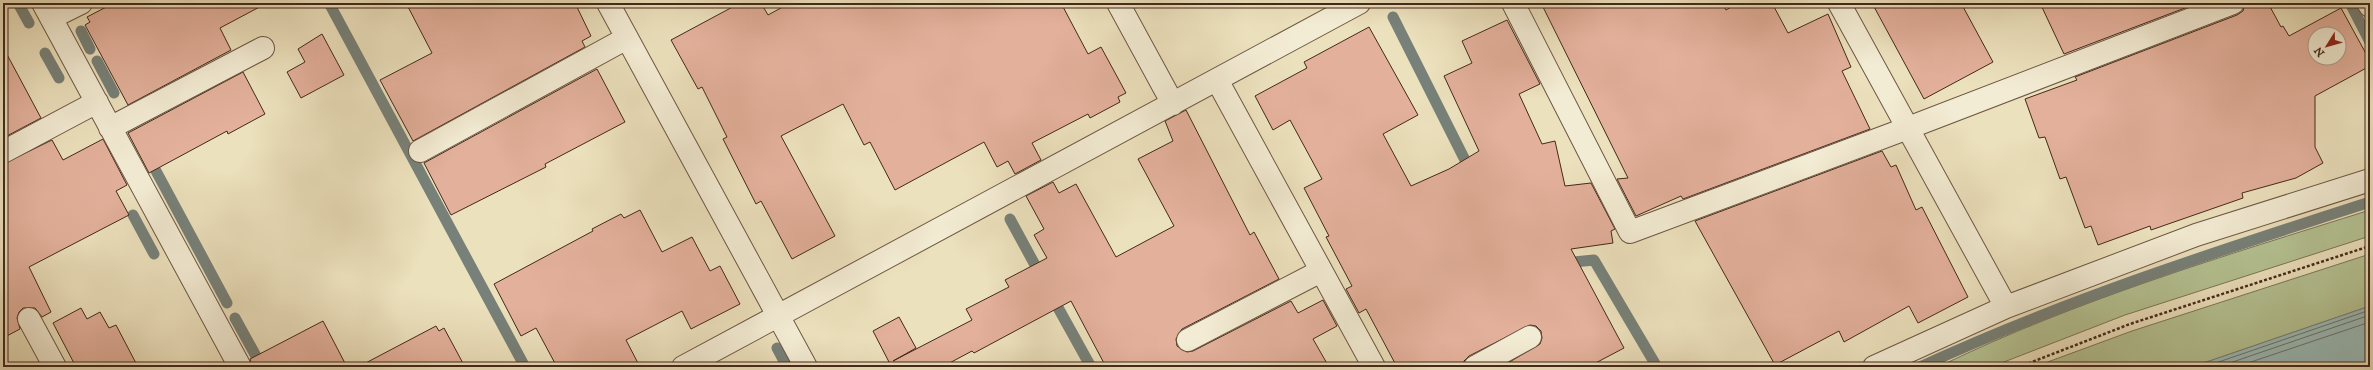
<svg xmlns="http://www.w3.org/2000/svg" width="2373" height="370" font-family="'IM FELL DW Pica',serif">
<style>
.green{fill:#b5c393;stroke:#7c7656}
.water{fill:#9abcb9;stroke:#778179}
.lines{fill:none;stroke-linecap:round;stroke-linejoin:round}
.shore{stroke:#6e726a;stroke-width:1}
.stream{stroke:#778179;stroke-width:11}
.building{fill:#e3b09b;stroke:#43291a;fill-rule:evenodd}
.minor-casing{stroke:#6d5743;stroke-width:24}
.path{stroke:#43291a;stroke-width:2.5;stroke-dasharray:3 2;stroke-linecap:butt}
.minor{stroke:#f3ecd4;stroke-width:22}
</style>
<rect width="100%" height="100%" fill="#ece1bd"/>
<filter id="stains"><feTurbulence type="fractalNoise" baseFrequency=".005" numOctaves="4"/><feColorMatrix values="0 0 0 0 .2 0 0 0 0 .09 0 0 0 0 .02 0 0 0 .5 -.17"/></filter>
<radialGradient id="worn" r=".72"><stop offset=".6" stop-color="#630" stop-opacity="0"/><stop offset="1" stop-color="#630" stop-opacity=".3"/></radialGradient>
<path class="green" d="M2370,210V236L2125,315L1991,367H1938C2076,300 2224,256 2370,210Z
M2370,254V306L2192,367H2034L2132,331Z"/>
<path class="water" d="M2370,306V367H2192Z"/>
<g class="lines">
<path class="shore" d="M2204,367L2370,310
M2218,367L2370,315
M2236,367L2370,322"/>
<path class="stream" d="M18,3L29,23
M329,3L525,367
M2350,3L2370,42
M1393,17L1471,172
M81,31L90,49
M45,53L59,78
M97,61L114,93
M149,158L227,303
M133,215L154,254
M1010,219L1041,276
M1564,263L1594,260L1657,367
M1051,295L1091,367
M235,318L262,367
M777,348L787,367
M1920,367C2065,300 2218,251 2370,202"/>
</g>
<path class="building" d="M114,3H267L220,28L231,50L128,105L85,25L90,22L87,17Z
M406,3H575L591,36L582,41L585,47L413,141L380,80L432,53Z
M740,3H761L768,15L790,3H1061L1088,54L1101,47L1126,93L1118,97L1120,102L1090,118L1088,114L1032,143L1041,160L1015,174L1008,161L997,167L984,142L895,190L870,142L864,145L843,104L781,136L835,236L792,259L761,201L756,204L723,139L727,137L702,87L698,89L671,40Z
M1541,3H1722L1726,10L1738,3H1772L1788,33L1828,14L1851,67L1842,71L1870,129L1683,199L1681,196L1636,216L1617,179L1628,178Z
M1872,3H1961L1993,62L1924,99Z
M2040,3H2198L2064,54Z
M2245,3H2268L2281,27L2283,26L2289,36L2341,8L2370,61V66L2315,96V147L2323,163L2296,178L2242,193L2243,198L2151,230L2150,226L2098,245L2091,226L2085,228L2066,177L2060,179L2045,137L2039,138L2025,99L2077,80L2075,77L2237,15L2243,11ZM2315,34H2339V58H2315Z
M1507,20L1540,84L1519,94L1542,144L1555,141L1565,186L1591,183L1615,229L1611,231L1613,243L1571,249L1624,348L1588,367H1501L1540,344L1542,338L1541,331L1536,326L1530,325L1469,356L1464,361L1463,367H1397L1366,309L1359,313L1346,289L1352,286L1326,237L1329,236L1304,188L1322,179L1290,120L1273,130L1255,96L1307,68L1304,62L1369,27L1418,115L1383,134L1411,186L1449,169L1479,151L1444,76L1472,63L1462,41Z
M322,34L344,75L301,98L287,72L305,62L298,49Z
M3,47L41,118L3,138Z
M597,69L625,122L545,164L546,167L451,215L424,163Z
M243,72L265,114L228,134L227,131L149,173L128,133Z
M1186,110L1250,235L1254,232L1279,279L1182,329L1176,339L1177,346L1187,352L1193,351L1291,301L1298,313L1323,300L1337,326L1313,339L1329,367H1106L1071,301L974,353L972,351L942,367H881L889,362L873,331L899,317L916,348L893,361L972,320L966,309L1009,287L1005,280L1047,258L1034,235L1044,229L1026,196L1053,182L1059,193L1076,184L1116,257L1174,226L1138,159L1173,141L1165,121Z
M103,139L127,185L116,191L129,215L29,267L51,312L42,317L35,308H23L19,312L17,318L20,329L3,338V164L52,140L63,160Z
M1882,151L1891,167L1896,165L1916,210L1922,207L1968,297L1918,323L1909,306L1844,342L1839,331L1775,365L1695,221Z
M640,210L662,252L692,237L710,271L720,266L740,304L691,329L682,311L626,340L640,367H557L536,328L521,336L494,284L593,231L592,229L621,214L624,218Z
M81,308L87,319L100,312L109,328L116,325L138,367H76L53,323Z
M323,321L347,367H252L250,359Z
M436,326L439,331L444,328L465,367H358Z"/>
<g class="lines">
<defs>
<path id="minor" d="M43,3L240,367
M608,3L806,367
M1118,3L1173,104
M1513,3L1630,232L1908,128L2233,3
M1839,3L2006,307
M2368,3L2370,6
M51,18L81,3
M1217,80L1374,367
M110,128L263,48
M420,151L627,38
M3,152L97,102
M29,319L55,367
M1188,340L1321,271
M683,367L1359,3
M1475,367L1530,337
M1874,367L2006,307L2196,235L2370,180"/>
</defs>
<use href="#minor" class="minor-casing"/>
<path class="path" d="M2019,367L2130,324L2370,246"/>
<use href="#minor" class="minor"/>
</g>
<rect width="2373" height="370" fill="none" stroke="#ece1bd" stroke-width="16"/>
<rect x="4" y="4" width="2365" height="362" fill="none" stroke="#43291a" stroke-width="2"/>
<rect x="8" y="8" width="2357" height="354" fill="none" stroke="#43291a"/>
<g transform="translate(2327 46) rotate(233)"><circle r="19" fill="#f3ecd4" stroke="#ad9e8a"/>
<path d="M0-3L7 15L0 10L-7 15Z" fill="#8f2418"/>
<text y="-6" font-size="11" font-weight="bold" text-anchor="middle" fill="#43291a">N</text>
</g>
<rect width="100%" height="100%" filter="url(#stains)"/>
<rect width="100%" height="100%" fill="url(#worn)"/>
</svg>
